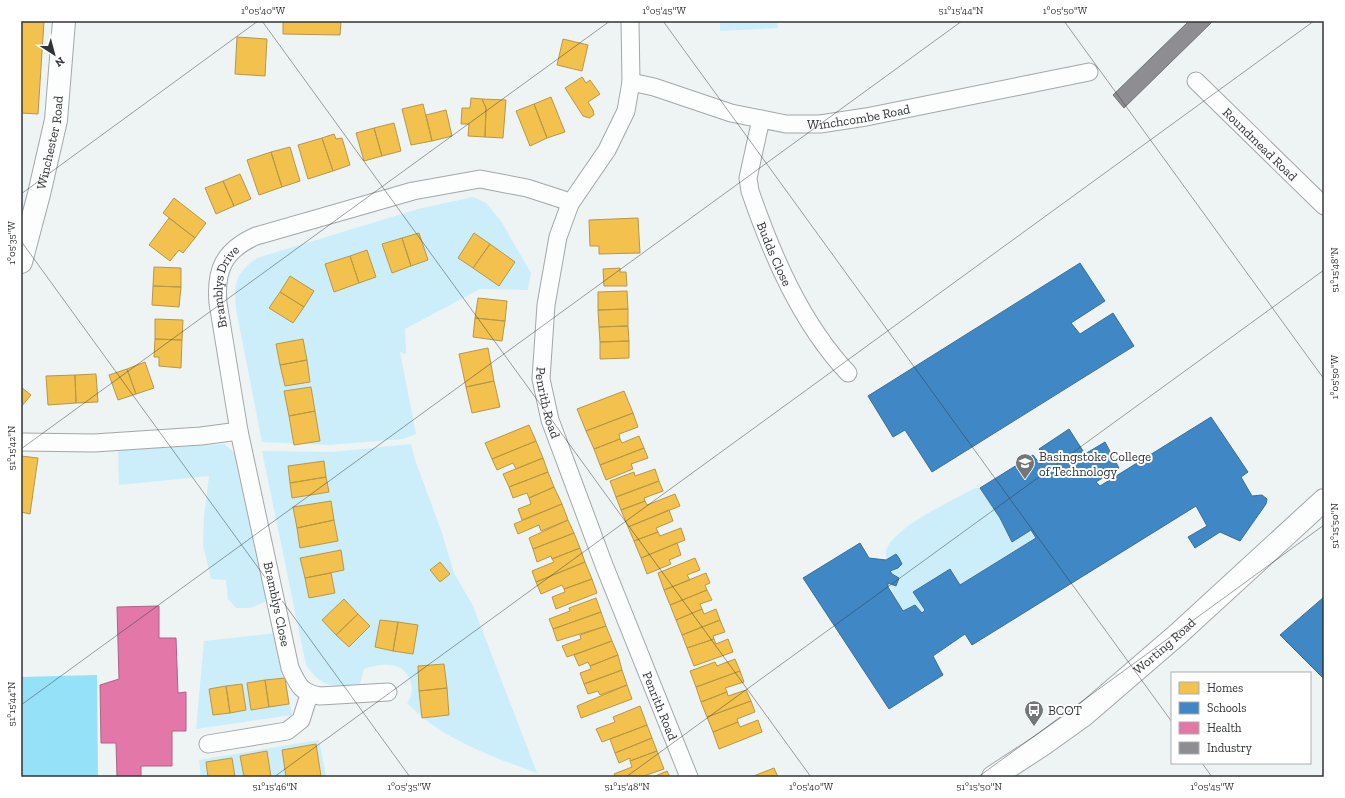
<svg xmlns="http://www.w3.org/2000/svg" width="1345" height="798" font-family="'Zilla Slab',serif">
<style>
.green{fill:#cceefa}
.forest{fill:#94e1f8}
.homes{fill:#f2c14e;stroke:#b89747}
.schools{fill:#3f88c5;stroke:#3b6f9a}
.health{fill:#e377a8;stroke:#ae6386}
.industry{fill:#8d8d92;stroke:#717276}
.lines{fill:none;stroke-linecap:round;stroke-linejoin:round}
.street-casing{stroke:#a3a7a8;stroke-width:19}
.secondary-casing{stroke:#a3a7a8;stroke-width:24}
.street{stroke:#fcfdfd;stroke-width:17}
.secondary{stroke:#fcfdfd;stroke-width:22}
.ticks{fill:none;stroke:#313436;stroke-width:1;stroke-opacity:0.45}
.labels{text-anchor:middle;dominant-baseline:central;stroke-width:4;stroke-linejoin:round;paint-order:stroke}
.street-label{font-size:13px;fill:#313436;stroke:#fff}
.poi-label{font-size:13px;fill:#313436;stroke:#fff;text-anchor:start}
.neatline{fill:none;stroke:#313436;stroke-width:1.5}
.ticks-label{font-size:10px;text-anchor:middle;fill:#313436}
</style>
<rect width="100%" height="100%" fill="#eef3f4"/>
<path class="green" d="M720,21H777L778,28L720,31Z
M473,197L486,203L501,221L531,273L528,290L480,289L405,329L406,354L400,352L416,434L403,439L328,445L262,442L236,309C234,283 235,274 257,258L418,209Z
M224,444L234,452L238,462L267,601L250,608H236L228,599L226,580L211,579L203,545L204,516L209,476L119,485L118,450Z
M411,444L415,460L441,530L454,573L473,606L537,773C490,756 442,739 407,703C412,696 413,691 411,683C405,660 381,663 364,669L360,684C334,687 323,689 306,665L262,451L332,452Z
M975,488H980L1000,518L1012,542L1031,530L1036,538L960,585L950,569L913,592L925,610L922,613L915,605L903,611L888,583L896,586L899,578L892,574L890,571L898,568L902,564L896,555L886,560C886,557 885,551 887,548C897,526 953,500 975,488Z
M277,633L292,715L196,729L204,641Z
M319,740L326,777H201L199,760Z"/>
<path class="forest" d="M97,675L98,777H21V677Z"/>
<path class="homes" d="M21,21H44L38,114L21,113Z
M283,21H341L340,35L283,34Z
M237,37L267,39L265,76L235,74Z
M563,39L588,45L582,71L557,65Z
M582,77L586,83L590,80L600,94L588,102L593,110L594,115L589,118L583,116L565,88Z
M551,97L565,132L547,138L534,104Z
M471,98L482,99L486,108L485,137L468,136L469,124H461L462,108H470Z
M482,99L506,100L503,138L485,137L486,108Z
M423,104L432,141L411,145L402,109Z
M534,104L547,138L530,146L516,111Z
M446,110L452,136L432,141L426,115Z
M394,123L401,151L382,156L374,128Z
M374,128L382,156L364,161L356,133Z
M334,134L336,139L342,138L350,165L333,171L322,138Z
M322,138L333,171L308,179L298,145Z
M290,147L300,181L282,187L271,152Z
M271,152L282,187L259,195L247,160Z
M240,174L251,199L234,206L223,181Z
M223,181L234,206L216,214L205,188Z
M174,198L206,223L195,238L163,213Z
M169,218L195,238L183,253L179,250L170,261L149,245Z
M638,218L640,253L599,254V246H590L589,220Z
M419,233L428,260L411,266L402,238Z
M474,233L490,244L473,268L458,258Z
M402,238L411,266L392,273L382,244Z
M490,244L515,262L499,286L473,268Z
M367,250L376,277L359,283L350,256Z
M350,256L359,283L334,292L325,264Z
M154,267L181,268V287L153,286Z
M620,268V272H626L627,286H604L603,269Z
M290,276L314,291L304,307L280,292Z
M153,286L181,287L179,307L152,305Z
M627,291L628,309L598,310V292Z
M280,292L304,307L293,323L269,308Z
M478,298L507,301L505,321L475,318Z
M628,309V326L599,327L598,310Z
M475,318L505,321L502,341L473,337Z
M155,319L183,320L182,340L155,339Z
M628,326L629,341L600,342L599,327Z
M155,339L182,340L181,368L159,366V357H154Z
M303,339L307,360L280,365L276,344Z
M629,341V358L600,359V342Z
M488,348L494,381L466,387L459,354Z
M307,360L310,382L285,386L280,365Z
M145,362L154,388L136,394L127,369Z
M127,369L136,394L118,400L109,375Z
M96,374L98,402L76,403L75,375Z
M75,375L76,403L48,405L46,376Z
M494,381L500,407L472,413L466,387Z
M21,387L31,395L21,407Z
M311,387L315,411L289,416L284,391Z
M624,391L633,413L586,431L577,409Z
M315,411L320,441L294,445L289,416Z
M633,413L638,427L619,434L620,439L594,449L586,431Z
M529,425L536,441L492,459L485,443Z
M639,436L644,448L600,465L594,449L620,439L622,443Z
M536,441L543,458L516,469L513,463L497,470L492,459Z
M644,448L648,458L631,464L633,469L606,480L600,465Z
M21,456L38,458L30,514L21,512Z
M543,458L548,472L509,487L503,474Z
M324,461L326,477L290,483L288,466Z
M655,469L659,481L616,497L610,481L634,472L635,476Z
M548,472L554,487L529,498L527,493L513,498L509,487Z
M326,477L329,492L292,498L290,483Z
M659,481L663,491L644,498L645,501L621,510L616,497Z
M554,487L562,504L522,520L518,509L531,504L529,498Z
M675,494L680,506L628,527L621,510L645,501L647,505Z
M331,501L334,520L297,528L293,507Z
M562,504L568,520L541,531L539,525L518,534L514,524Z
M669,510L673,521L656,528L658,532L634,541L628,527Z
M334,520L338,541L300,548L297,528Z
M568,520L574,533L533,549L529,538Z
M681,528L685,540L641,558L634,541L658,532L660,536Z
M574,533L580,548L552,559L551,556L537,562L533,549Z
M677,543L681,555L669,560L671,564L647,574L641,558Z
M580,548L585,562L536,582L532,571L554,562L552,559Z
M341,550L344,570L305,578L300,558Z
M695,558L700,570L687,575L690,580L664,590L658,573Z
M440,562L450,574L440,582L430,570Z
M585,562L592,579L564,589L562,585L541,594L536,582Z
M331,573L335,593L309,598L305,578Z
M706,573L710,583L705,585L707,590L670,605L664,590Z
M592,579L597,593L556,609L552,597L565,592L564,589Z
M707,590L712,600L700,604L702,609L676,620L670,605Z
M596,598L601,612L553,629L549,619L570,611L569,608Z
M344,599L358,614L336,635L322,620Z
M702,609L704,614L716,609L720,620L682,635L676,620Z
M601,612L606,626L557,641L553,629Z
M358,614L370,626L349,647L336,635Z
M380,620L398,622L393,651L375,647Z
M720,620L725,632L713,636L714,639L687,648L682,635Z
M398,622L418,625L413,654L393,651Z
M606,626L612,641L567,657L562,646L581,639L580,635Z
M714,639L716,644L728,639L733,652L694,666L687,648Z
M612,641L618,655L590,666L588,662L579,666L574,655Z
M618,655L622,670L584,684L580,673L591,669L590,666Z
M735,659L740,671L696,687L690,671L715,662L717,666Z
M444,664L447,688L419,691L418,666Z
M622,670L627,685L600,695L598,691L588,694L584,684Z
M740,671L744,682L725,688L727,692L701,702L696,687Z
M285,678L289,704L269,707L265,680Z
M265,680L269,707L251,710L247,683Z
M242,684L246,710L230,713L226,686Z
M627,685L632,699L581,718L577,706Z
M226,686L230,713L213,715L209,689Z
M447,688L449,715L422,718L419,691Z
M746,690L751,701L707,717L701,702L727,692L728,696Z
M751,701L755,712L737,719L738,722L713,732L707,717Z
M640,706L647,725L602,742L596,729L615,722L613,717Z
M758,720L762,732L719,749L713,732L738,722L740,727Z
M647,725L652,738L615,753L610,739Z
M652,738L657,751L630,761V758L619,763L615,753Z
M316,744L321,776L286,777L282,750Z
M267,751L271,777H244L240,756Z
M657,751L664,769L641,777H616L614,774L632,767L630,761Z
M232,758L235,777H208L206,762Z
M774,768L778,777H751Z
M667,771L670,777H653Z"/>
<path class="schools" d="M1080,263L1105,301L1071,323L1080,334L1113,313L1134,346L932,472L905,430L893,437L868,396Z
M1211,417L1248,472L1241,477L1252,496L1262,495L1267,499L1266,504L1240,541L1220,532L1195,548L1188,537L1207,526L1196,506L972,645L965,634L933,656L943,675L889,709L803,578L860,543L869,558L886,560L896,554L899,558L902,564L898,568L890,571L892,574L899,578L896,586L888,583V587L903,611L915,605L922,613L925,610L913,592L950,569L960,585L1036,538L1031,530L1012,542L1000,518L980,488L1033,455L1040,464L1046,459L1039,449L1069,429L1085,454L1105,442L1119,468L1096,482L1100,486Z
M1324,597V679L1280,635Z"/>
<path class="health" d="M159,606V638H176L178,693L186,692V731H172V766H141V777H117L116,743H101L100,685L119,679L117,607Z"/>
<path class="industry" d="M1189,21H1213L1124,108L1113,95Z"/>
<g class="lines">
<defs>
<g id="street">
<path id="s1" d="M630,21L631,82L626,111L607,150L570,204L558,237L546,305L541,379L550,420L604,565L689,777"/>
<path id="s2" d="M1196,81L1324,206"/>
<path id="s3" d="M631,82L654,87L731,113L786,124H820L866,117L1089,72"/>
<path id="s4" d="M761,119L748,178L750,191C772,255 801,323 848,373"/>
<path d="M21,442L94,443L201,436L239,431"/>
<path id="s5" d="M388,692L320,696C301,693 298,685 290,668L239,431L218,303C215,270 224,250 256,236L413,191L480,179L527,188L564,200L570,204"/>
<path d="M208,744L287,731L301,720L309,695"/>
</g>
<g id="secondary">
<path id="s6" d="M21,262L39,194L56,120L64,21"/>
<path id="s7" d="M993,777L1042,745L1084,715L1178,634L1324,500"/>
</g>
</defs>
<use href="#street" class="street-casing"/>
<use href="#secondary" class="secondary-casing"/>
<use href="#street" class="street"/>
<use href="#secondary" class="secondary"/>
</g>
<path class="ticks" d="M262,21L811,777M663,21L1172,722M1064,21L1324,379M21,194L258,21M21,241L410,777M21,449L610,21M21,705L962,21M1202,763L1212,777M274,777L1314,21M626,777L1324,270M978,777L1324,525"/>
<defs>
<symbol id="university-pin" viewBox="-11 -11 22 30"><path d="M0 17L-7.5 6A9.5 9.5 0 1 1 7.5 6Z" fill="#737778" stroke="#fff"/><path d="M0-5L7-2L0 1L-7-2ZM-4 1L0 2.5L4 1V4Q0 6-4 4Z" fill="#fff"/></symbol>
<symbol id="bus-pin" viewBox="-11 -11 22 30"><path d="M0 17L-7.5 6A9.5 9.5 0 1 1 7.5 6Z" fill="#737778" stroke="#fff"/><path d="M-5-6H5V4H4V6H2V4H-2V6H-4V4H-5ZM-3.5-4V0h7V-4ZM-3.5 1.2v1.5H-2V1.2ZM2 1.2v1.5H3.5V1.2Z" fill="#fff"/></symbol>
</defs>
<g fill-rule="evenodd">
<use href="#university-pin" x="1014" y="452" width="22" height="30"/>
<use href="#bus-pin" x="1023" y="699" width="22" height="30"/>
</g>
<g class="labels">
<g class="street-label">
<text stroke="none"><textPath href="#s3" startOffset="234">Winchcombe Road</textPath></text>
<text stroke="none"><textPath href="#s6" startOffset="123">Winchester Road</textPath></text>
<text stroke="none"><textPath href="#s2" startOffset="90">Roundmead Road</textPath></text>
<text stroke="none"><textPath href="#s4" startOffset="141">Budds Close</textPath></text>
<text stroke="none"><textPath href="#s5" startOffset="502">Bramblys Drive</textPath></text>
<text stroke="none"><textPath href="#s1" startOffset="402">Penrith Road</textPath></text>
<text transform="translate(277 604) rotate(78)">Bramblys Close</text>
<text stroke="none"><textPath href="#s7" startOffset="216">Worting Road</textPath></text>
<text stroke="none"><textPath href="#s1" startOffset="726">Penrith Road</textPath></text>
</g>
<g class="poi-label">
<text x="1039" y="456">Basingstoke College<tspan x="1039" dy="15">of Technology</tspan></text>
<text x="1048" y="710">BCOT</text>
</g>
</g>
<rect width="1345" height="798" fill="none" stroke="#ffffff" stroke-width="44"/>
<rect x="1171" y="672" width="140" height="92" fill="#ffffff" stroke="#adaeaf"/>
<rect x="1179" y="682" width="20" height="12" fill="#f2c14e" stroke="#adaeaf"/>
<text x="1207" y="692" font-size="12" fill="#313436">Homes</text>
<rect x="1179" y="702" width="20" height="12" fill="#3f88c5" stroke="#adaeaf"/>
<text x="1207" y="712" font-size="12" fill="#313436">Schools</text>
<rect x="1179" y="722" width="20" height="12" fill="#e377a8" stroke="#adaeaf"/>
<text x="1207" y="732" font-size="12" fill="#313436">Health</text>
<rect x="1179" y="742" width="20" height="12" fill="#8d8d92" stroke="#adaeaf"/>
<text x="1207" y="752" font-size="12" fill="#313436">Industry</text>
<g transform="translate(54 54) rotate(144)" stroke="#ffffff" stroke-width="3" paint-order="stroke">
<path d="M0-3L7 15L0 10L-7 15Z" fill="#313436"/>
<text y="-6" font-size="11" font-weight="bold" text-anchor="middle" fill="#313436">N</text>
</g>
<rect x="22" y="22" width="1301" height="754" class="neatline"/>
<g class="ticks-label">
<text x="263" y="14">1°05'40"W</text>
<text x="664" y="14">1°05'45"W</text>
<text x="961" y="14">51°15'44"N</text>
<text x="1065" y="14">1°05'50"W</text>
<text transform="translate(11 243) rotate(-90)" y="4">1°05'35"W</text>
<text transform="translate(1334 270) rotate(-90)" y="4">51°15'48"N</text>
<text transform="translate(1334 377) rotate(-90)" y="4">1°05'50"W</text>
<text transform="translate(11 448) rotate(-90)" y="4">51°15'42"N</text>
<text transform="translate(1334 526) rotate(-90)" y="4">51°15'50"N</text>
<text transform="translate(11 704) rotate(-90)" y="4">51°15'44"N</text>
<text x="275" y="790">51°15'46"N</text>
<text x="409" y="790">1°05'35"W</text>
<text x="627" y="790">51°15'48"N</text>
<text x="811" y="790">1°05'40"W</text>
<text x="979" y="790">51°15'50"N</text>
<text x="1212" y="790">1°05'45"W</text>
</g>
</svg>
